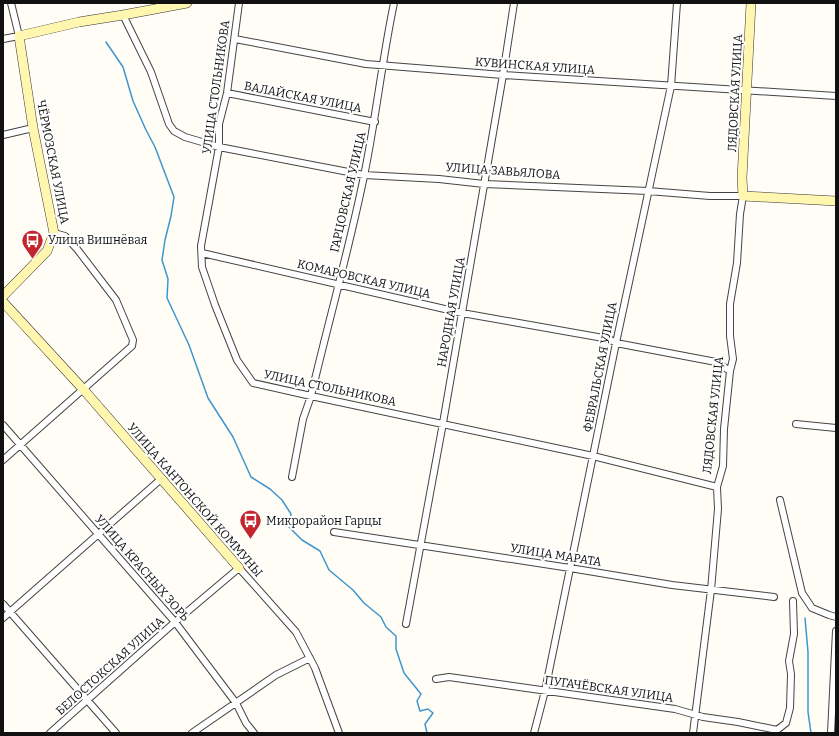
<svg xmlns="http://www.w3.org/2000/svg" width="839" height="736" font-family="Bitter,serif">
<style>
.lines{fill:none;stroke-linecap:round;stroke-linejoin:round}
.stream{stroke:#3f96cf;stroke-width:1.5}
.street-casing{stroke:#444;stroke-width:8}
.secondary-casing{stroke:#333;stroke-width:10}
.street{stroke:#fff;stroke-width:6}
.secondary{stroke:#fff6b0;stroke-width:9}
.labels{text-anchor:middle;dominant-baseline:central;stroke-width:4;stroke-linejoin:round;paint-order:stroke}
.street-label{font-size:12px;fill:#111;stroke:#fff}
.poi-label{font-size:12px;fill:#111;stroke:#fff;text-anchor:start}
</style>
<rect width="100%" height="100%" fill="#fffdf5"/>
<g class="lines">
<path class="stream" d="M106,42L123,67L133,101L146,130L155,147L174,197L171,216L165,240L162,260L168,279L167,298L189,345L208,398L233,437L251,477L270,489L282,500L291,514L289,527L302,540L320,551L329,570L353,590L364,603L381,617L386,627L396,636V649L404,673L421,694L417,701L420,711L428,709L433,713L425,724L427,733
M805,618L808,652V712L811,733"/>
<defs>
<path id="street" d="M239,3L227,93L219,124V147L201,246L202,267L215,305L237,360L253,383L311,396L593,456L717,487
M123,15L151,72L169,124L174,131L185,137L219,147L364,175L439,179L484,184L648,191L710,196H743L740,214L737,263L730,304V336L733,359L730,371L724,429L723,466L717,487L718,509L711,590L693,733
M3,39L19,36L11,3
M235,39L366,64L503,75L836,96
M227,93L375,122
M3,135L33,128
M202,253L462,313L609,339L616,343L716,362L730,371
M796,424L836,428
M3,425L175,622L236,703L246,723L254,733
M3,460L132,346L133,340L116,300L77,249L65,236L54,233
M292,477L303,419L311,396C328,323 349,250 364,176C376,118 382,60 394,3
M780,500L802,593L812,608L829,615L836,617
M334,532L570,568L672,585L774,597
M3,604L116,733
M3,618L161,479
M406,624L443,423L503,75L514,3
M436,679L449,677L675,709L703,717L738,722L777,730L786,723L790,708L791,674L789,661L794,634L793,601
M50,733L175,622L239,568L296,632L315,668L339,733
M192,733L276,675L310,658
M534,733L545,691L616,343L671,86L677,3
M831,733L836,631"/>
<path id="secondary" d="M751,3L742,178L743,196L836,201
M3,296L47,251L54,233L33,128L19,36L79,22L123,15L187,3
M3,302L83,389L239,568"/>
</defs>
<use href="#street" class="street-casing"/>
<use href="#secondary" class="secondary-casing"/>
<use href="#street" class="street"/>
<use href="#secondary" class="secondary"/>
</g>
<defs>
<symbol id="bus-pin" viewBox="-11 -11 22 30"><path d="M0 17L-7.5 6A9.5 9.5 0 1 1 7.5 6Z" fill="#c4262e" stroke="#fff"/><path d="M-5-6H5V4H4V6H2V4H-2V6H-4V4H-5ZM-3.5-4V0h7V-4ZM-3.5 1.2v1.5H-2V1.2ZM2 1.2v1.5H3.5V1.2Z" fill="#fff"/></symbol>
</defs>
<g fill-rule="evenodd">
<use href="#bus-pin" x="20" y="228" width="25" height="34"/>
<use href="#bus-pin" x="238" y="508" width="25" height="34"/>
</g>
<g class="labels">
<g class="street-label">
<text transform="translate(535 66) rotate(4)">КУВИНСКАЯ УЛИЦА</text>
<text transform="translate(216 87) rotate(-82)">УЛИЦА СТОЛЬНИКОВА</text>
<text transform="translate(735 93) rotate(-87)">ЛЯДОВСКАЯ УЛИЦА</text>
<text transform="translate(303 97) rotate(11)">ВАЛАЙСКАЯ УЛИЦА</text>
<text transform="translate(53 162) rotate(79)">ЧЁРМОЗСКАЯ УЛИЦА</text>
<text transform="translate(503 171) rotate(4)">УЛИЦА ЗАВЬЯЛОВА</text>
<text transform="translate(348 192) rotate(-77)">ГАРЦОВСКАЯ УЛИЦА</text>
<text transform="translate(364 279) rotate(13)">КОМАРОВСКАЯ УЛИЦА</text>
<text transform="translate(451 312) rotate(-80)">НАРОДНАЯ УЛИЦА</text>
<text transform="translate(600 367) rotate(-79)">ФЕВРАЛЬСКАЯ УЛИЦА</text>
<text transform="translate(330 388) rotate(12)">УЛИЦА СТОЛЬНИКОВА</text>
<text transform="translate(713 415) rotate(-84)">ЛЯДОВСКАЯ УЛИЦА</text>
<text transform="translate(195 500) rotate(49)">УЛИЦА КАНТОНСКОЙ КОММУНЫ</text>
<text transform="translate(556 555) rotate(9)">УЛИЦА МАРАТА</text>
<text transform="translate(142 568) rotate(49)">УЛИЦА КРАСНЫХ ЗОРЬ</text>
<text transform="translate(110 666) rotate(-42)">БЕЛОСТОКСКАЯ УЛИЦА</text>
<text transform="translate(609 689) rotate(8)">ПУГАЧЁВСКАЯ УЛИЦА</text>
</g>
<g class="poi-label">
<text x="48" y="240">Улица Вишнёвая</text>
<text x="266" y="521">Микрорайон Гарцы</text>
</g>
</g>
<rect width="839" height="736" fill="none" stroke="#111111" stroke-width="8"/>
</svg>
